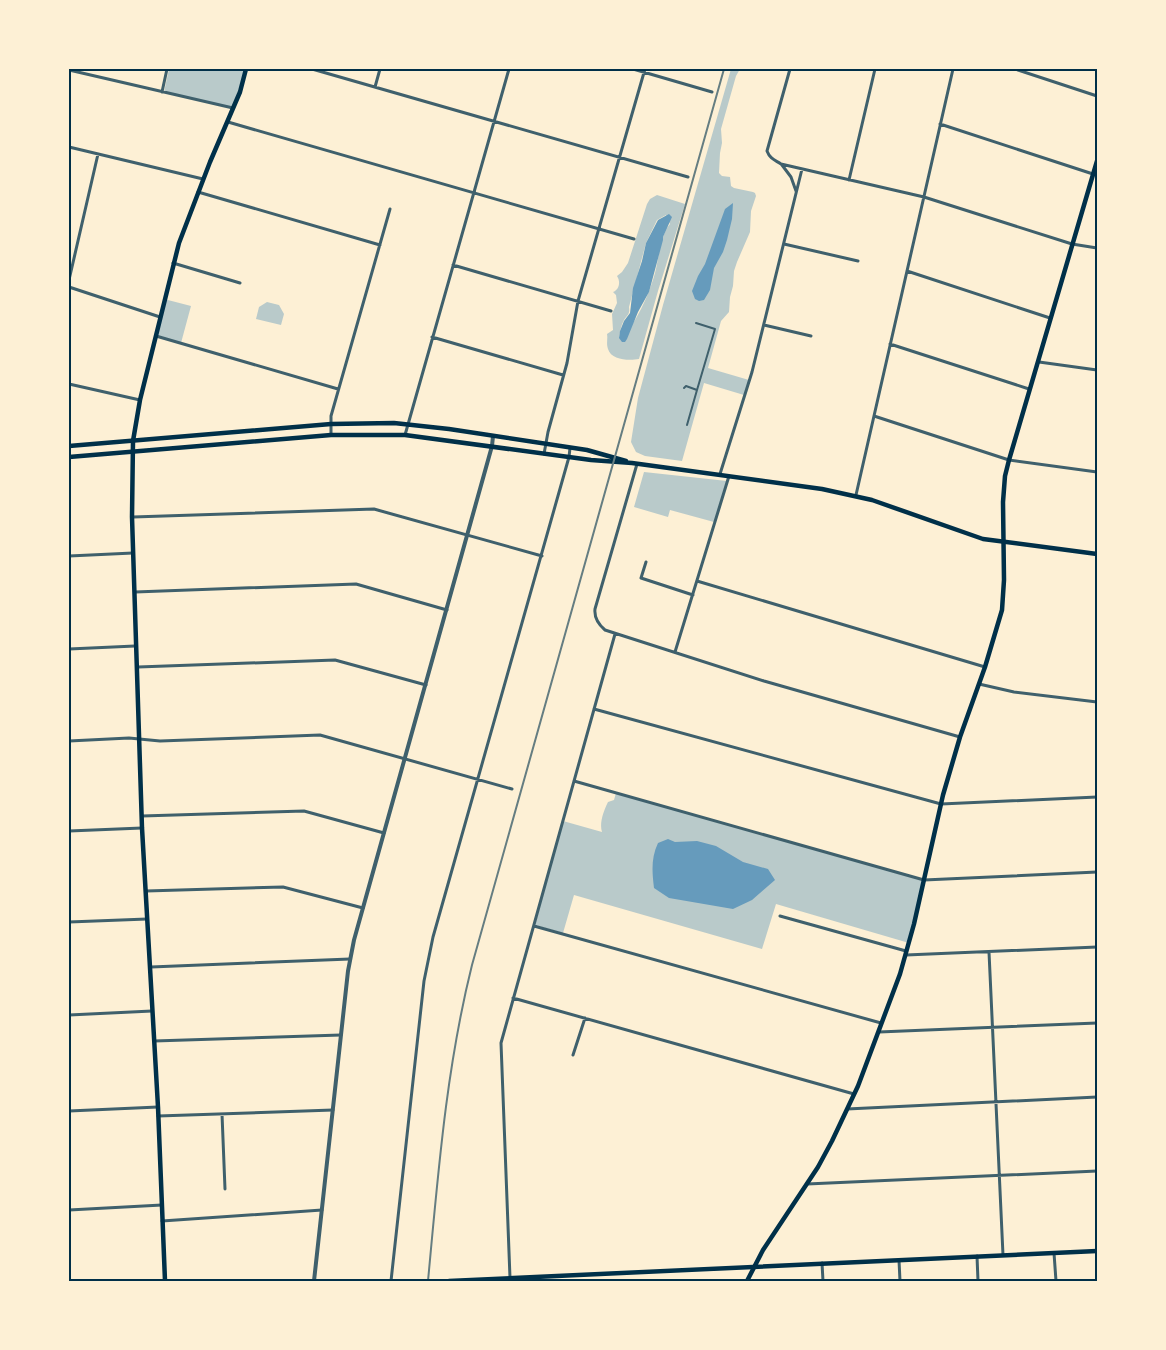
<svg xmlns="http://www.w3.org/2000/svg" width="1166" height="1350" font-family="'Crimson Pro',serif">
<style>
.green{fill:#b9caca;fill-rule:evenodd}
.water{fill:#669bbc}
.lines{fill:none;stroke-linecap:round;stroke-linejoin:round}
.pedestrian{stroke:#3f606c;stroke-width:2}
.minor{stroke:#3f606c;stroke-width:3}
.tertiary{stroke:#3f606c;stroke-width:4}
.secondary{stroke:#003049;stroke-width:4.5}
.primary{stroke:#003049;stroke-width:4.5}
.rail{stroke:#657d81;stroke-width:2}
.neatline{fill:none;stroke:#003049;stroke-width:2}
</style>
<rect width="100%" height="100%" fill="#fdf0d5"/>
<path class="green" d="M169,69H246L232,108L164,92Z
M731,69H740L736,76L721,129L722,143L720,153L719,173L722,176L730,177L731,186L734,188L753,192L755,193L756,196L751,211L750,232L737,262L734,271L733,286L730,297L729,312L721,321L708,368L749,380L744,395L704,383L682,461L645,456L636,452L631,442L638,398L663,305Z
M657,195L685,204L658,291L639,359C629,361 611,360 608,349C606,343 608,339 607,334L613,330L612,314L617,303L616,295L613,292C619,290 621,282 617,276L622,272L628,263L647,204L650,199ZM666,215L670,224C660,235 659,258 655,273C651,288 643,307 635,320C630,327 624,333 619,338C620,332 621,325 624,320C628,314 630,314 629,307L646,243L657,220Z
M164,299L191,306L181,343L156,336Z
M267,302L279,305L284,314L281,325L256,319L259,307Z
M644,472L727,481L714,522L670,510L668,517L634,507Z
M616,793L924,880L909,943L776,904L762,949L574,895L563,933L535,925L563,821L602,832C599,823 604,810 608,802L614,800Z"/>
<path class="water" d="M733,203L732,219L727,240L723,252L714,268L710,290L704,300L699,301L695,299L692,291L698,276L705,264L725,209Z
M669,214L672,217L663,237V240L649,292L638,312L627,339L625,342H622L619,338L620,331L624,321L630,313L633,288L642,261L646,243L658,220Z
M668,839L675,842L697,841L716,846L743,862L768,869L775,880L752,900L733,909L669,898L654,888C652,872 651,858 658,843Z"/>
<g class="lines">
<path class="pedestrian" d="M684,388L686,386L697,390L715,329L696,323
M687,425L697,390"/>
<path class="minor" d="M312,69L688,177
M633,69L712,92
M790,69L767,151C770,159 775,160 781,164L924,197L1072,244L1097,248
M1015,69L1097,96
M69,70L233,108
M375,87L380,69
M162,92L167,69
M228,122L634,239
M940,124L1093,174
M69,147L203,179
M782,165L791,177L796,191
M849,180L875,69
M198,192L380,245
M784,244L858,261
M173,263L240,283
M453,265L611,311
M907,271L1050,318
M69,280L98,154
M69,287L160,317
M764,325L811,336
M156,336L338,389
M432,337L563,375
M890,344L1029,389
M1039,362L1097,370
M69,384L140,400
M874,416L1009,460L1097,472
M331,435V416L390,209
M405,435L509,69
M544,454L548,432L567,363L578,301L645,69
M637,464L595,609C594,618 598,624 605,630L764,681L960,737
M720,474L752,372L802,169
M856,495L953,69
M133,517L374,509L542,556
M69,556L133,553
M646,562L641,578L693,595
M697,581L985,667
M135,592L356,584L447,610
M69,649L135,646
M675,652L729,476
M138,667L335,660L426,685
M979,684L1014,692L1097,702
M594,709L941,804L1097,797
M69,741L129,738L160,741L320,735L512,789
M574,781L924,880L1097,872
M142,816L304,811L384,833
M69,831L142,828
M146,891L283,887L363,908
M780,916L906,951
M69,922L147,919
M534,926L881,1023
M989,952L1003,1255
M906,955L1097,947
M151,967L350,959
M513,998L854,1094
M69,1015L152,1011
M879,1032L1097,1023
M154,1041L341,1035
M573,1055L585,1018
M847,1109L1097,1097
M69,1111L158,1107
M222,1114L225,1189
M158,1116L333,1110
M807,1184L1097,1171
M69,1210L162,1205
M162,1221L322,1210
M1054,1253L1056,1281
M977,1256L978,1281
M899,1260L900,1281
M822,1263L823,1281
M510,1278L501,1043L615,634
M391,1281L424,981L433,937L569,457L570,448"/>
<path class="tertiary" d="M314,1281L348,971L354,940L492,446L493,436"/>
<path class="secondary" d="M165,1281L158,1107L142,828L132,517L133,441L140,400L179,243L210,162L240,92L246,69
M747,1281L763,1250L818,1167L832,1141L858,1086L900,974L914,924L943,795L960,737L985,667L1002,610L1004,580L1003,502L1005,476L1009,460L1097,161"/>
<path class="primary" d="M69,446L331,424L394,423L449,429L587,450L626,461
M69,457L331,435H405L591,460L632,463L822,489L872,500L983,539L1097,554
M449,1281L1097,1251"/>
<path class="rail" d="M428,1281C438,1175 446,1069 472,965L724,69"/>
</g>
<rect width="1166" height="1350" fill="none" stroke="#fdf0d5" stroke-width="141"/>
<rect x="70" y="70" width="1026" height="1210" class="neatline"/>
</svg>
